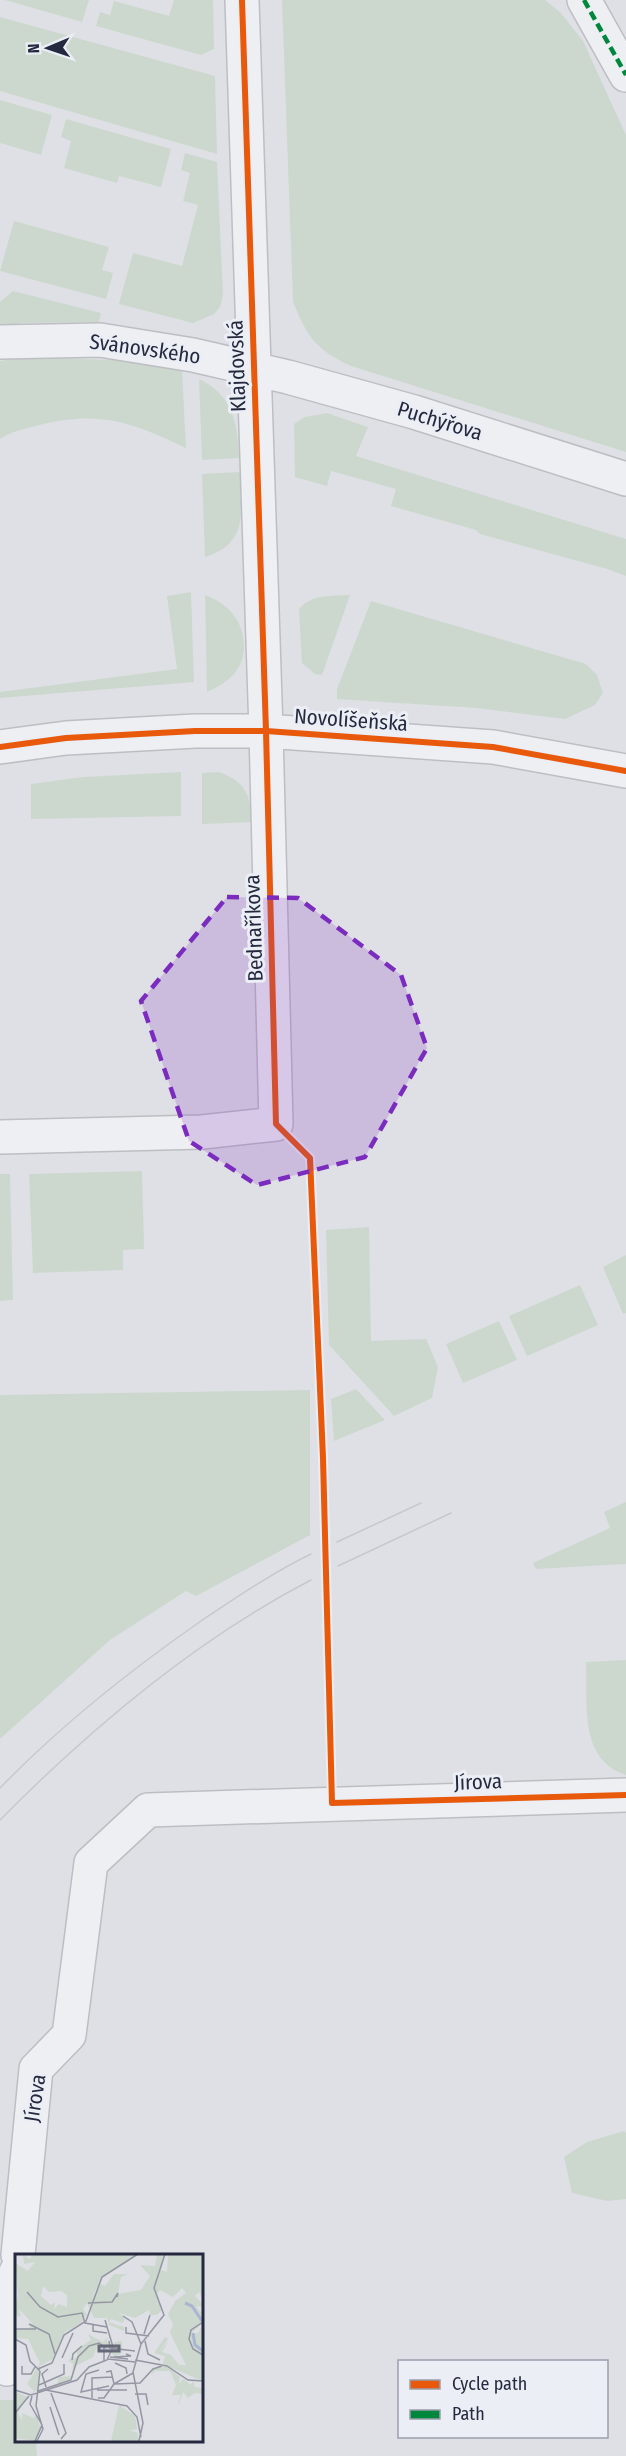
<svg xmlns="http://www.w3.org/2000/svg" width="626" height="2456" font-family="'Fira Sans Condensed',sans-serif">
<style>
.green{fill:#ccd8ce}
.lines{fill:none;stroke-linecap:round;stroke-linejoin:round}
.minor-casing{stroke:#bdbec3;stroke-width:36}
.minor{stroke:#eeeff2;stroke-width:33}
.tram{stroke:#c7c8cd;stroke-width:1.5}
.quiet{stroke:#00873e;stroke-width:4.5;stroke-dasharray:9 4.5;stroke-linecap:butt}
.cycleway-casing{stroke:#ebeef5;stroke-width:10}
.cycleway{stroke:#e8590c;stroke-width:6}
.marked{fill:#7b2cbf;fill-opacity:0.2;stroke:#7b2cbf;stroke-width:4.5;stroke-dasharray:12 8;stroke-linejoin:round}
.labels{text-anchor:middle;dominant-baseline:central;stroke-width:6;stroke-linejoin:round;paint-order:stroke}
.street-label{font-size:21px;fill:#24293f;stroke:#ebeef5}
.inset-river{fill:none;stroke:#aab5d4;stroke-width:3}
.inset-road{fill:none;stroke:#9497a3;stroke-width:1.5}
.view{fill:#656979;fill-opacity:0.15;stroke:#656979;stroke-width:3}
.inset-edge{fill:none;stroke:#24293f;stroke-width:3}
</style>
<rect width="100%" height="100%" fill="#dfe0e5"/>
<path class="green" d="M5,0H89L82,22Z
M174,0H213L214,49L201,55L96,26L100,12L110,15L114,1L169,16Z
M282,0H545L561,13L583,41L626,135V452L351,366C315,349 308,338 293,302Z
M0,17L215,76L217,154L0,91Z
M0,100L52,115L41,155L0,143Z
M66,119L171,149L161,187L119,176L117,183L64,168L71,141L61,137Z
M185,153L217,162L223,295L220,307L214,314L193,323L119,304L133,253L182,266L198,205L183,201L190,173L181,170Z
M14,221L109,247L102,270L113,273L106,299L0,271Z
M13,291L101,313L99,322L22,323L0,327V302Z
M26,357L141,361L182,370L186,448C132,422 99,410 39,425C25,429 12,431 0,439V361Z
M199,379C233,395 238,424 239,458L202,460Z
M327,413L368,427L356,456L626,539V576L607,569L480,534L476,530L391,506L396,489L331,471L327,486L295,477L294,424L305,417Z
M240,472C241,510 250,543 205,557L202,474Z
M191,592L194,682L0,698V692L177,669L167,596Z
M205,595C215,599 225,604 232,613C246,629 249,657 234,674C227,682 217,687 207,692Z
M350,595L322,675L315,674L302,663L299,609C311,594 332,596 350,595Z
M371,601L586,664L597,675L603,693L595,705L565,719L477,708L337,699V689Z
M181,772V816L31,819V784L83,777Z
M219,772C245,781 251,795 252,822L202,824V773Z
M142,1171L144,1249L123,1250V1270L33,1273L29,1174Z
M0,1174H10L13,1300L0,1301Z
M369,1227L371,1341L426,1339L438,1367L432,1398L394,1416L329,1345L326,1230Z
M626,1255V1313L623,1314L603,1267Z
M580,1285L598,1325L527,1356L509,1316Z
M499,1321L517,1360L463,1383L446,1344Z
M356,1389L385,1420L334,1441L331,1399Z
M310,1390V1535L196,1596L186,1591L110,1640L0,1739V1395Z
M626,1502V1564L536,1569L533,1563L610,1528L604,1512Z
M626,1660V1775C578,1760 588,1703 586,1662Z
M624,2131L626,2133V2199L607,2201L572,2193L564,2157L587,2142Z
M0,2400H16V2440H36L37,2456H0Z"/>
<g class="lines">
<defs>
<path id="minor" d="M584,0L626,75
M0,342L100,340L193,355L288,377L414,412L626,479
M0,747L66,738L195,731H266L493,747L626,771
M0,1137L202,1132L276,1124L266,731L242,0
M18,2255L36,2069L69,2035L91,1863L148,1810L626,1795
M7,2369L16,2272"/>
</defs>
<use href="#minor" class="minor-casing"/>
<use href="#minor" class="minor"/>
<path class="tram" d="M337,1542L421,1503
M338,1566L451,1513
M0,1788C61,1725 129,1671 201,1621C237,1597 272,1573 311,1554
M0,1820C91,1728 195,1640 311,1580"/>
<path class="quiet" d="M584,0L626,75"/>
<defs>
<path id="cycleway" d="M242,0L266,731L276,1124L310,1158L323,1458L332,1803L626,1795
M0,747L66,738L195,731H266L493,747L626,771"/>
</defs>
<use href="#cycleway" class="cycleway-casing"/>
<use href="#cycleway" class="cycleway"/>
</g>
<path class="marked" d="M227,897L298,898L401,975L427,1048L365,1157L257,1185L189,1141L141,1001Z"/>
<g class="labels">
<g class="street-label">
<text transform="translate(145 349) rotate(8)">Svánovského</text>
<text transform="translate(237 366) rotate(-92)">Klajdovská</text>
<text transform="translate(440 421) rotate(17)">Puchýřova</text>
<text transform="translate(351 720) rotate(4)">Novolíšeňská</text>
<text transform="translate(254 928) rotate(-92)">Bednaříkova</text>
<text transform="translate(478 1782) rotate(-2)">Jírova</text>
<text transform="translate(35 2098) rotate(-81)">Jírova</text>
</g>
</g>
<g transform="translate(15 2254)">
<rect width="188" height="188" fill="#dfe0e5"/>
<path d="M8,0L15,5L17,0H122L87,23L76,46L86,30L90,32L99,20H113L106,23L103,40L126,36L135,22L125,11L140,12L142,0H150L146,16L152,18L153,0H187V44L184,38L180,42L187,49V53L181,52L187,59V70L175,80L183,79L187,72V127L148,110L150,102L139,99L150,83L153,85L144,98L154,86L147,98L156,101L164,111H171L155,79L158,70L153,60L160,47L171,39L167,34L158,43L145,36L142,39L147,56L142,61H135L134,56L120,64L104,59L110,64L108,69L96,65L94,68L109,73V77L94,71L92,64H79L72,49L68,55L72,60L66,69L50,78L40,104L25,112L22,136L13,142L3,159L7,166V159L19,164L21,159L26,176L20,187L0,184V137L12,143L19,137L12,130L25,109L13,85L0,84V76L14,74L17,69L4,55L6,63L1,61L0,53L3,42L0,9L13,17L20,8L9,10ZM28,32L34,38L46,37L52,41V53L44,50L39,55L40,48L36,51L26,42ZM73,80L88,88L93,83L92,88L100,93L99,88L107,87V99L99,103L92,92L94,100L89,91H83L78,103L59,113L58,121L55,126L42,131L44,123L57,122L58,110L53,106L62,103V95L76,86ZM152,112L165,123L164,130L168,125L176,131L178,127L180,133L187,134V140L180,139L173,144L168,138L164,150L163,149L166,141H157L161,131L155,117H140L136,121L138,115ZM104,151L120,162L122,175L114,177L122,178L124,187H96Z" fill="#ccd8ce" fill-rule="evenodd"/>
<path class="inset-river" d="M170,49L177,52L187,67M178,79L180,91L188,97"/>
<path class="inset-road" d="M12,38L25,53L43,63L67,59L70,69L92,73M73,49L97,48L103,39L102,43M108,62L117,68L126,90M188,68L176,76L174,85L178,95L188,101M14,70L34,80L40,100M78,71V77L92,79M111,73V79L134,82M0,75H21M129,80L135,61M0,85L11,91L15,107L25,117M94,87L95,94L120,97M130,87L133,100L145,106M84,92L89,93V108M95,103L113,105M99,103L116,102L111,100M47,104L58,79M93,105L120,108M57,106L58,100L67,92M120,106L152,112L173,126L188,127M100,109L111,114L112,120M7,112V120H16L20,113M23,115L37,109L49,81L71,67L87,23L123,0M84,116L71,120L66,138L94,132M99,130L125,129L138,115L147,112M99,130L118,119M24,131L49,120V110M31,133L27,120L33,115M0,136L16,141L62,126L74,113L92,106L98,93L90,66M31,136L112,152L122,163L126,183M82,136H112M23,137L56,126L63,103L74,92L84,89L91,94M36,139L51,179L46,185M120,140H131L133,151M17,142L15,150L27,171L20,187M77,144V124L97,123M83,144H89L99,130L96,117L91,118M35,153L44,181M0,159L14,142M22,187L28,175L21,152L25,117M124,187L128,169L118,118L126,90L149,61L139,34L150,0"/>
<path class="view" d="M84,92H104V97H84Z"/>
<rect width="188" height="188" class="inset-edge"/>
</g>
<rect x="398" y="2360" width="210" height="78" fill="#ebeef5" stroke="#9b9fac" stroke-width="1.5"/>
<rect x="410" y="2380" width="30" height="9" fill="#e8590c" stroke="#9b9fac" stroke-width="1.5"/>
<text x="452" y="2390" font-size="18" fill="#24293f">Cycle path</text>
<rect x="410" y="2410" width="30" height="9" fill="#00873e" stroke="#9b9fac" stroke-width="1.5"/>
<text x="452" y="2420" font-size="18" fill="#24293f">Path</text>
<g transform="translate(48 48) rotate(268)" stroke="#ebeef5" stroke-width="4.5" paint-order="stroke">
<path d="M0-4.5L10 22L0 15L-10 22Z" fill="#24293f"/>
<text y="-9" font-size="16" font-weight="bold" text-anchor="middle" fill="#24293f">N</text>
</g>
</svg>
